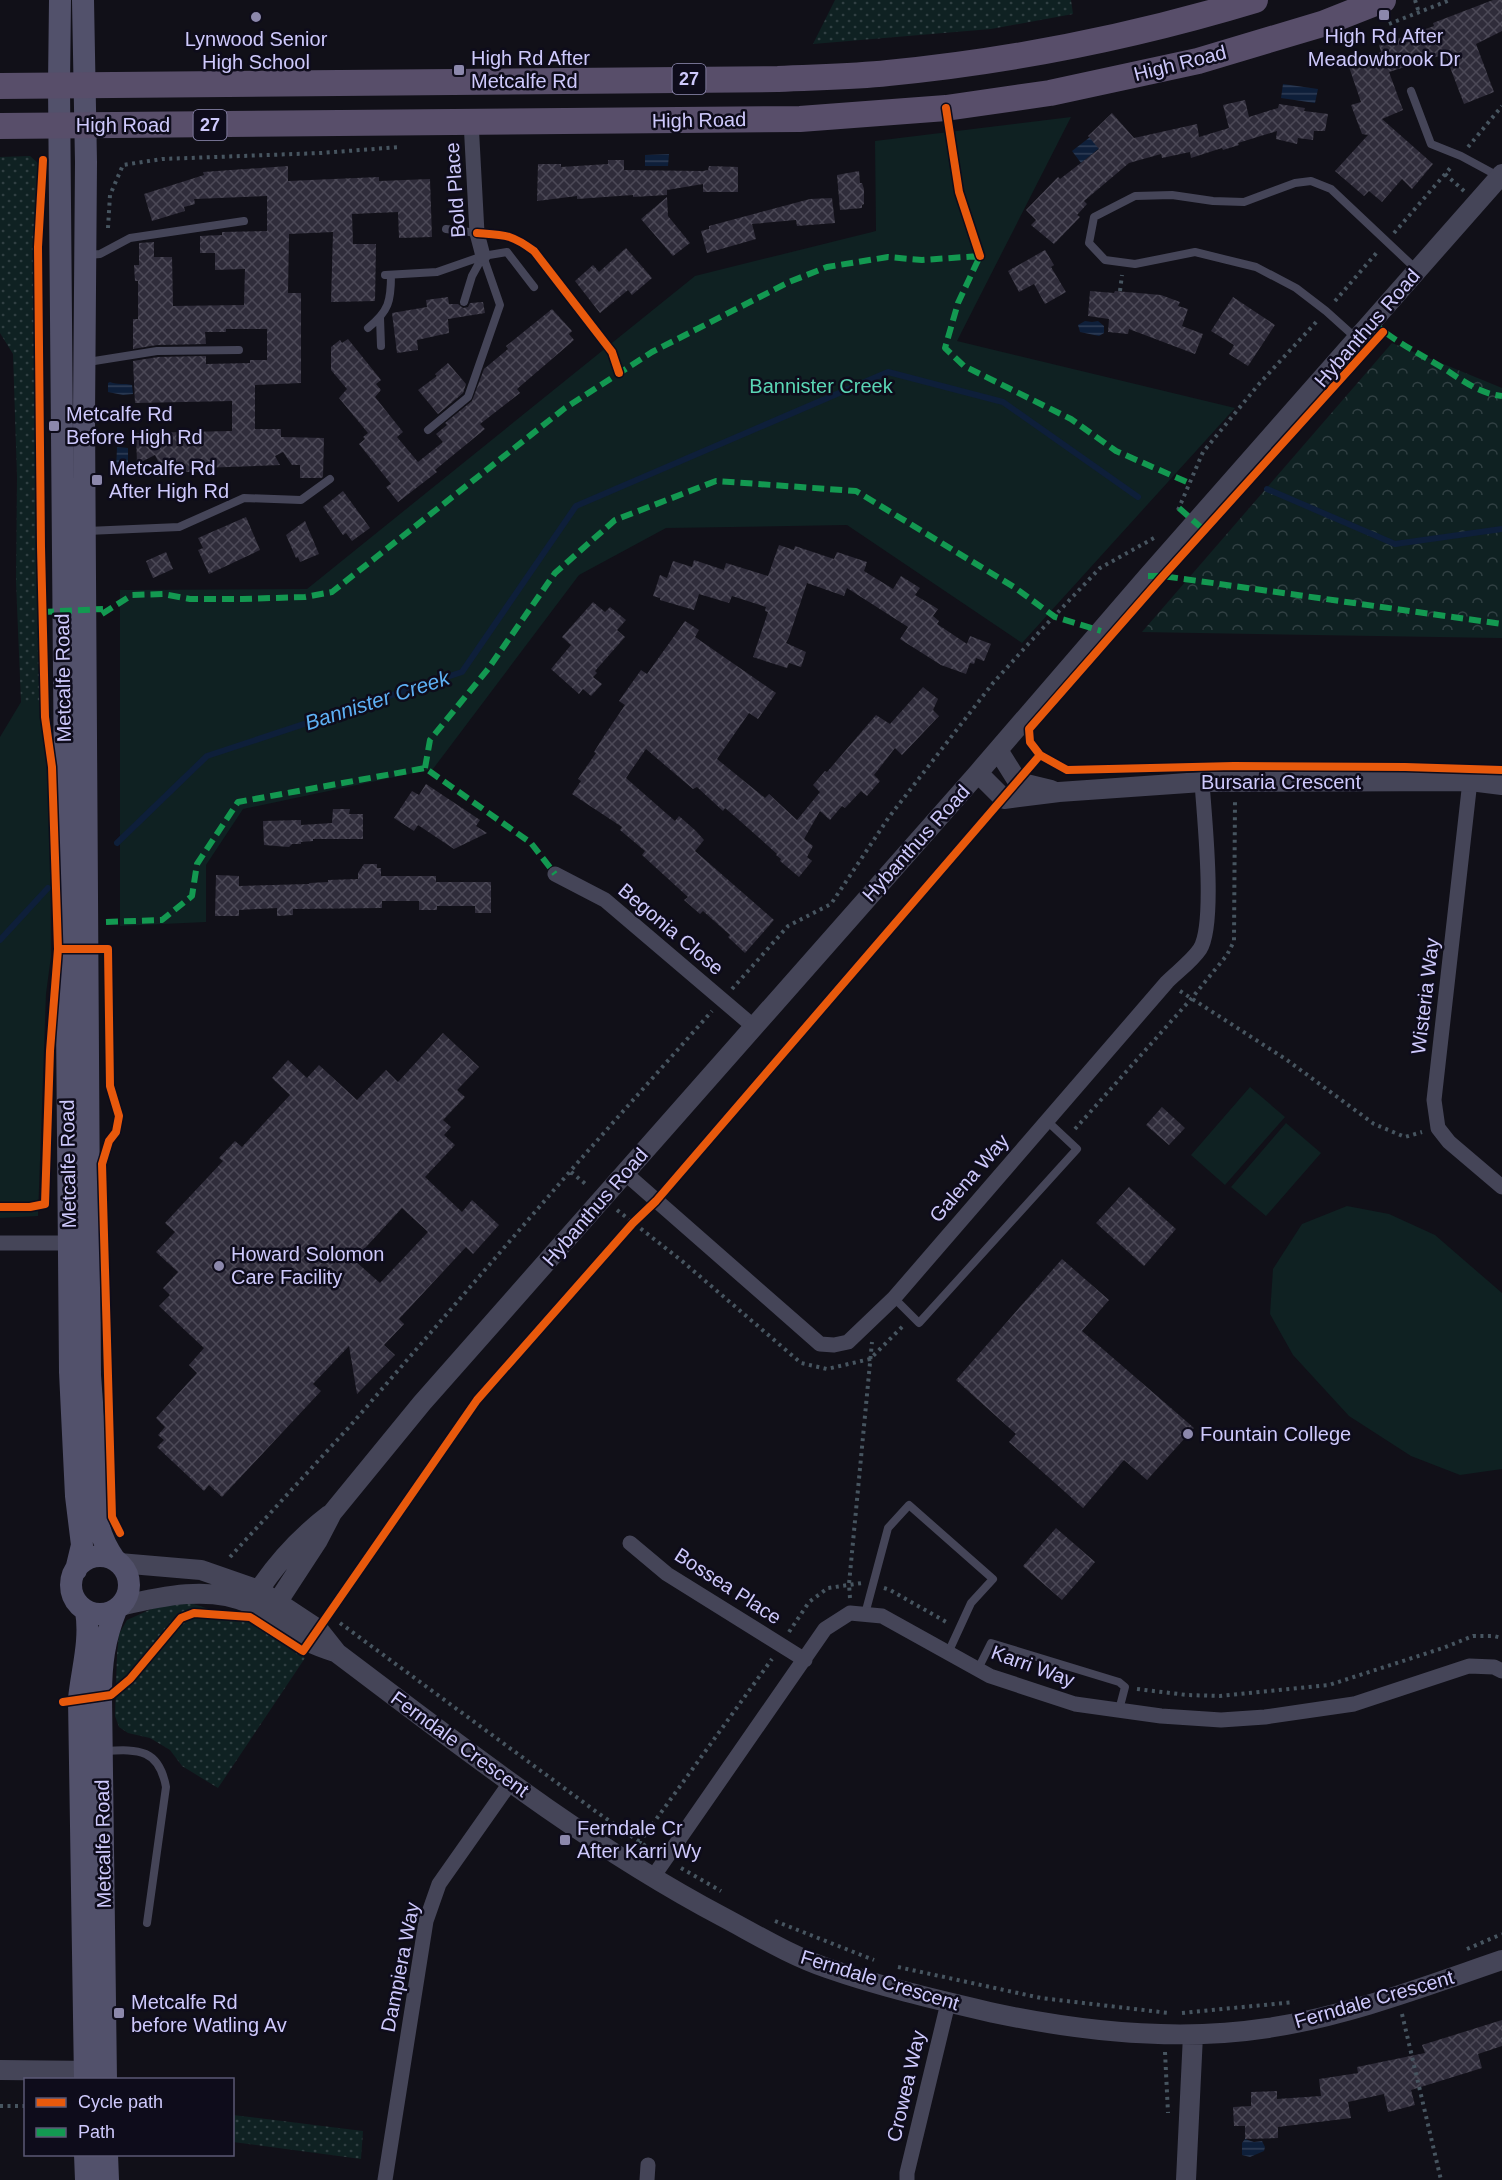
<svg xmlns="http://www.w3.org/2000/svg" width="1502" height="2180" font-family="Arial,sans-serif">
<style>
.grass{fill:url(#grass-dots)}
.forest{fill:url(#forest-crowns)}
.park{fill:#0f2122}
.water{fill:url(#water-rules)}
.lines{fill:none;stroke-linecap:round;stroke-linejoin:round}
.stream{stroke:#0e1f3a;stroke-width:6}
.building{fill:url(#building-cross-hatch);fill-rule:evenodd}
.path{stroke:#475560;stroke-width:4;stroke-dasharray:3 4.5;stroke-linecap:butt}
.service{stroke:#454558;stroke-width:8}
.minor{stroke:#454558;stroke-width:15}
.tertiary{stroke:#454558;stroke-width:20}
.secondary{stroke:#52516b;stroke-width:22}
.primary{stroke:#584e6a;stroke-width:26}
.quiet{stroke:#139951;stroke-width:6;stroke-dasharray:12 6;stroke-linecap:butt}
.cycleway-casing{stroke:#0e0c1b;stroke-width:11}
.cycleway{stroke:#e8590c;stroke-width:8}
.poi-dot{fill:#8c88ac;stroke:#0e0c1b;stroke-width:2}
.labels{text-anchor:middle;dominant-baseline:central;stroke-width:5;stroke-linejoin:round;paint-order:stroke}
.shield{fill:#0e0c1b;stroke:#9490b8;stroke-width:1.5}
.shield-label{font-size:18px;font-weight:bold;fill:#cec9fc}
.poi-label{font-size:20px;fill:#cec9fc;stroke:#0e0c1b;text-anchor:start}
.street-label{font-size:20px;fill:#cec9fc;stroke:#0e0c1b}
.park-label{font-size:20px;fill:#5bd6b5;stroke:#0e0c1b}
.water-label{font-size:21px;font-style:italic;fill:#5eb1f5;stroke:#0e0c1b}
</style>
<defs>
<pattern id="grass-dots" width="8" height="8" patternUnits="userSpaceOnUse" patternTransform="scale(1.5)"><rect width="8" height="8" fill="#0f2122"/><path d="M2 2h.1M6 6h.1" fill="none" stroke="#314043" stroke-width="1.8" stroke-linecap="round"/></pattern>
<pattern id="forest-crowns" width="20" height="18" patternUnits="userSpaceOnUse" patternTransform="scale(1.5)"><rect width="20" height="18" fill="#0f2122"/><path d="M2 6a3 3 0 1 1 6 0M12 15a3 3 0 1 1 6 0" fill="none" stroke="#314043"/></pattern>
<pattern id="water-rules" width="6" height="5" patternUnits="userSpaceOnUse" patternTransform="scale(1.5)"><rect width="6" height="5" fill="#0e1f3a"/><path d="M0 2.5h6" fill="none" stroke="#303e57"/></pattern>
<pattern id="building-cross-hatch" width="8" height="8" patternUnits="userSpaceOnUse" patternTransform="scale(1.5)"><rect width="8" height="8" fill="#2f2c3a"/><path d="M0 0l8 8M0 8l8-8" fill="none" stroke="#4c4957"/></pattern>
</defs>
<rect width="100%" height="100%" fill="#111018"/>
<path class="grass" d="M835,0H1071L1073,14L991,29L813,44Z
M30,156L40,165L35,247L40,702H21L16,582L17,477L13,354L0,333V157Z
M184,1601L250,1622L305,1658L218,1788L182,1766L170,1750L150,1738L128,1733L119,1727L115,1716L117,1654L119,1634L127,1620L158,1606Z
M233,2115L363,2131L361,2159L233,2142Z"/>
<path class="forest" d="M1392,343L1502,388V638L1142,632Z"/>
<path class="park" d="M1071,117L957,341L1235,408L1022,643L847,525L666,528L579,575L433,769L243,809L206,865V922L120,926V590L307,589L695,276L876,231L875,141Z
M21,702H40L50,783L51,956L46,994L38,1216L0,1218V737Z
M1250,1087L1285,1117L1225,1185L1191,1155Z
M1286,1123L1321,1153L1266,1216L1231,1187Z
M1347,1206L1389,1214L1435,1235L1502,1293V1469L1460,1475L1411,1456L1349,1416L1293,1355L1270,1314L1273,1269L1302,1224Z"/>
<path class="water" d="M1283,84L1318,89L1315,103L1281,98Z
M1094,134L1102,146L1081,163L1072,151Z
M669,154L668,166H645V155Z
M1085,321L1092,322L1098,321L1104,326V333L1099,336L1080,332L1078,325Z
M110,382C118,385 124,383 132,385L133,394L123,395L108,392V383Z
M117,447L128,448V471H116Z
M1245,2139L1254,2142L1262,2141L1265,2147L1264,2151L1250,2157L1242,2155V2143Z"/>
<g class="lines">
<path class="stream" d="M1267,489L1395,544L1502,529
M117,843L207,756L462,672L576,506L888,372L1003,402L1138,497
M0,940L48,888"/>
</g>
<path class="building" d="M1493,0H1502V31L1476,44L1494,92L1464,104L1445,54L1389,72L1403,110L1382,119L1433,164L1412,189L1402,179L1382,202L1369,191L1364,196L1335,171L1368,135L1362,134L1351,105L1361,102L1348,64L1381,52L1379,45L1434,26L1433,23Z
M1245,100L1249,117L1278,108L1279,104L1305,108L1304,111L1328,114L1325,131H1314L1313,140L1298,138L1297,144L1276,139L1277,131L1238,143L1239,145L1223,150L1222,148L1191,158L1190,152L1162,158L1161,154L1129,163L1084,201L1087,204L1077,215L1080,217L1054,244L1031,225L1036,220L1026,210L1058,177L1060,179L1099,149L1088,136L1112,113L1134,138L1197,124L1199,137L1229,128L1223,105Z
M608,160H624V170L703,171L708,170L709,166L738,167V192H703V184L667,190V195L633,197V195L577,199V196L537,201L538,164H561V167L608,164Z
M288,166V181L379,177V181L430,179L432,237L399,238L398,212L352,214L353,244H376L375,301L331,302L333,232L289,234L288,293H301V383L255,385V429H281V437L324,438L323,477L321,478H300V465H292L283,452L275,456L280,465L202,468V472H171L179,465H160L155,455L137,464L136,433L232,431V401L135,403L133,361L158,357L206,356V364L250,363V360H267V329H226V332H205L206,344L157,345L133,349V319H138V281H135L134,265H139V243L154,242V257H172L173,306L244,305L245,269L215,270V253H200V236L222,235V232L267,231V196L194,199L195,204L184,207L185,211L152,221L144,194L204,175L203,172Z
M859,171L860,183H862L864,189V204L862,205V208L840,210L837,175Z
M667,197L668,216L690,243L673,256L641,219Z
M832,198L835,223L797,226L796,220L752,224L756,239L707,253L701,231L709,229V226L810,199Z
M626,248L652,278L632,295L628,290L600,313L575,281L593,265L599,272Z
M1045,250L1054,265L1051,267L1066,292L1045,304L1034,284L1019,292L1008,271Z
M1090,291L1114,293L1115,291L1161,295L1180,302L1178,306L1188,309L1182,326L1203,334L1195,354L1129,329L1128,334L1108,332L1109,319L1088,316Z
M448,297L449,304H458L463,308L468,307L470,303L483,302L485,313L448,319L449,333L417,340L418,350L397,353L392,313L427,307L426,300Z
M1233,297L1275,325L1248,366L1229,354L1234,345L1211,331Z
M552,309L572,331L569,334L574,340L517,389L520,393L480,424L485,429L435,470L437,472L398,502L386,487L391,484L359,444L365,439L363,437L368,433L339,398L347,389L331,370V347L340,340L342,343L348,339L381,380L376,384L381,390L375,397L403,432L397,437L418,462L443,442L436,434L447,425L445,423L472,401L484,369L508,349L506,346Z
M448,363L466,384L463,393L438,414L418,390L437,376L435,374Z
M343,491L370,528L352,541L346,533L343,535L323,507Z
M246,517L260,550L209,574L198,550L203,548L198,538Z
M305,521L319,554L300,562L298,557L296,558L286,535Z
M779,545L794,550L795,546L834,559L837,552L867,562L864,571L893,589L901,576L920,588L915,595L938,609L933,616L939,621L937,624L967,644L970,636L991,644L984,661L976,658L974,664L970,663L966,674L941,665L900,639L908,627L847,588L844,596L807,583L789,637L786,643L806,652L801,667L789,663L787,668L753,657L768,612L765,611L766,607L732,596L729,603L699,594L694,610L660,600V598L653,596L660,575L667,578L673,561L692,567L694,560L724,570L726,563L768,576Z
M166,552L173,569L153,578L146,561Z
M593,602L605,612L610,607L626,620L617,630L625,637L595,671L597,673L593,677L602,684L591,696L583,689L579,694L551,669L571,645L562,637Z
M685,621L699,630L695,637L776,693L758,719L749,713L717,759L765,798L769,794L797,820L820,792L813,785L825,771L827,772L876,715L890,724L923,687L938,699L933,710L939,716L902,755L895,748L874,775L880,781L867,796L861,791L845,808L842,806L830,820L820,811L804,839L813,846L807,857L812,861L799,877L780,861L781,859L776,855L777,854L739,820L725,808L723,811L697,787L693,789L646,749L626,778L675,821L679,816L696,831L704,840L695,851L774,920L745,953L728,937L730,935L703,911L700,914L684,900L688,897L642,855L645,851L620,830L622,827L572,794L581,781L578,779L596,753L594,752L604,736L625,705L619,701L641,670L647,674Z
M426,784L480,820L476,826L487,833L454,849L418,825L414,831L394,818L412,791L419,795Z
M333,809H350L349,814H363V839H313V841L301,842V844H292L289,847L264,845L263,821L301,820V825L332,823Z
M364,864H377V868H381V876H436V882H491V913H475V906H437V910H419V901H382V908L293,909V915L277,916V908L239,910V916H215L216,875L239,876V886L309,884V883L328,882V880L358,879V873Z
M443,1033L479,1067L457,1090L465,1097L443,1120L451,1127L444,1135L455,1145L425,1177L462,1212L472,1200L499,1225L473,1254L466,1247L399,1319L404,1324L384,1345L395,1355L357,1394L349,1346L313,1384L321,1391L222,1497L209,1485L204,1491L157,1447L164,1440L158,1435L165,1427L156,1418L197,1373L189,1365L204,1348L159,1306L170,1295L163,1288L178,1272L156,1252L175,1232L165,1223L223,1161L219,1158L235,1141L242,1147L290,1095L272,1078L288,1060L307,1078L319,1065L357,1100L386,1070L398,1082ZM402,1208L428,1232L380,1283L354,1260Z
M1162,1107L1185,1128L1169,1145L1146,1125Z
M1129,1187L1176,1229L1144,1266L1096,1223Z
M1062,1259L1109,1300L1082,1331L1194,1428L1147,1480L1124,1460L1083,1508L1009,1442L1016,1434L956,1380Z
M1056,1528L1095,1562L1062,1600L1023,1566Z
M1502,2020V2046L1478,2054L1482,2068L1411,2090L1415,2105L1388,2112L1384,2094L1348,2102L1351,2118L1278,2127V2138L1245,2139V2126H1234L1233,2107L1251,2106V2092L1277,2091V2099L1321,2096L1319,2079L1358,2073L1357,2067L1425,2053L1422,2045Z"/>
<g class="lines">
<path class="path" d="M1415,0L1419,13
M1389,24L1450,0
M1468,147L1502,106
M1445,174L1464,191
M108,228L110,195L123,165L162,159L321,153L400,147
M1394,233L1452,166
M1120,291L1122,275
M1335,301L1379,250
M1178,510L1203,452L1259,384L1318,320
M1040,755L1067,770L1072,769
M732,989L788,926L831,904L889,817L993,683L1041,630L1100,568L1154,538
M1180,991L1287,1060L1374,1124L1405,1137L1422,1132
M1075,1129L1191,999L1227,955L1234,941L1235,800
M571,1172L588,1186
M617,1210L682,1261L801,1363L827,1369L870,1359L904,1325
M230,1557L350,1426L579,1161L712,1011
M884,1588L890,1590L948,1623
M850,1598L849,1584L872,1342
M340,1623L598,1813L650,1849
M789,1632L809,1602L828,1588L862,1583
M1137,1689L1187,1695L1220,1696L1329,1685L1443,1648L1473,1636H1494L1502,1638
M639,1843L772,1659
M681,1868L721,1891
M775,1921L874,1960
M1467,1949L1502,1934
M898,1967L1041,1998L1169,2013
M1182,2013L1294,2002
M1402,2014L1441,2180
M1165,2052L1168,2113
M0,2106H26"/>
<path class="service" d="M1411,91L1431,144L1461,156L1498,176
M446,229L477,233
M89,255L100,254L130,238L244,221
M385,275L437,272L483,256L507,252L534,287
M464,302L472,276L483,256
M380,318L381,346
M368,328C389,311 391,301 391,275
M1356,338L1326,311L1296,288L1256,267L1195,252L1135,264L1105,260L1089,243L1094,217L1135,196L1172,195L1213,201L1244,202L1295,183L1311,181L1331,189L1417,270
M88,362L157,351L239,350
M428,430L468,397L500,305L483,256
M87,531L179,527L244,498L301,500L330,479
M894,1298L919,1323L1077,1149L1046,1120
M865,1614L888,1528L909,1505L993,1579L971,1603L948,1653
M978,1669L991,1643L1119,1682L1125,1687L1119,1710
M105,1751C139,1749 159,1749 166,1787L147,1923"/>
<path class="minor" d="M471,121L477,233L483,256
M1470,781L1434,1100L1438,1128L1449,1142L1502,1187
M555,874L605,900L753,1026
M625,1173L820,1344L834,1345L848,1342L894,1298L1167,982C1177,972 1192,961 1200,949C1216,923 1204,816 1202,782
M0,1243H78
M630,1543L667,1574L805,1660
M653,1877L825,1629L850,1613L882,1616L990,1676L1075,1704L1161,1716L1221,1720L1265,1717L1354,1704L1469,1666L1494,1667L1502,1671
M385,2180L426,1921L439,1884L510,1783
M647,2180L648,2165
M907,2180V2173L948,2003"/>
<path class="tertiary" d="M998,750L1018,782L1051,790
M978,773L1004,799L1059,792L1202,782L1470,781L1502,785
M119,1563L201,1570L259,1590L318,1629L337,1653C462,1747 585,1844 723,1917C757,1935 791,1956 827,1968C881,1987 938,2000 994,2013C1084,2032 1177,2042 1268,2028C1348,2016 1426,1986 1502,1960
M253,1599C273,1567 299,1538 329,1515
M120,1606C162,1596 211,1585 251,1604C272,1614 289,1632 309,1642C317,1646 326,1649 335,1652
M269,1615L318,1540L332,1513L422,1403L978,773L1148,576L1502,174
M0,2070L99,2071
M1186,2180L1193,2035"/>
<path class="secondary" d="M60,0L59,85L70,1372L76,1496L82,1545L76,1570
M83,0L86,162L84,417L90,1375C92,1403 94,1431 96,1458C98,1500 89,1523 115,1560
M71 1585a29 29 0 1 1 58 0a29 29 0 1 1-58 0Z
M85,2080L79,1699C82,1669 91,1641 86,1611
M106,2080L101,1696C101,1664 104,1640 116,1610
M85,2154L86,2180
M107,2154L108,2180"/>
<path class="primary" d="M0,86L778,79C814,77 851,77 888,73C1012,61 1136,36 1255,0
M0,126L800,119L946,108L1050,93L1198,61L1322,24L1383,0"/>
<path class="quiet" d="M1372,322C1394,341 1418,353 1443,368C1462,380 1480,394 1502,396
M1179,508L1204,530
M1148,576H1163L1502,624
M42,612L103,609
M102,614L132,595L163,594L190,599H242L305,597L332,592L565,408L652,352L789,282L827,267L888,257L922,260L980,256L958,303L945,348L964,366L1071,419L1116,451L1189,483
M425,768L430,740L488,669L555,573L615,520L716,481L856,491L1014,587L1055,617L1101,631
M106,922L162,920L192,896L197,864L238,802L425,768L531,843L555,874"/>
<defs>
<path id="cycleway" d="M946,108L959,192L980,256
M477,233C505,235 511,234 534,251L612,352L619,373
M1040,755L1067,770L1234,766L1405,767L1502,770
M58,949H108L110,1086L119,1116L116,1132L109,1141L102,1164L112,1517L120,1533
M0,1207H30L45,1204L50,1051L58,949L52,767L45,717L41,547L38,247L43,160
M63,1702L111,1695L130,1679L181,1618L194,1613L250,1617L303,1651L477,1400L633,1223L656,1201L1040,755L1030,742L1029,729L1163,576L1383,332"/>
</defs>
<use href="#cycleway" class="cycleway-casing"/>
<use href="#cycleway" class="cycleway"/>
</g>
<g class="poi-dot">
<rect x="1378" y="9" width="12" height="12" rx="3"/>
<circle cx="256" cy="17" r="6"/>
<rect x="453" y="64" width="12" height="12" rx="3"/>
<rect x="48" y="420" width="12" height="12" rx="3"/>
<rect x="91" y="474" width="12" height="12" rx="3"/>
<circle cx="219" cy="1266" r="6"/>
<circle cx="1188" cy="1434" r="6"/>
<rect x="559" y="1834" width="12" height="12" rx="3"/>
<rect x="113" y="2007" width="12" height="12" rx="3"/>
</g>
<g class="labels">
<g class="shield">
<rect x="672.5" y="64" width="33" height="30" rx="4.5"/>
<rect x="193.5" y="110" width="33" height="30" rx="4.5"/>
</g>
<g class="shield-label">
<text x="689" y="79">27</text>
<text x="210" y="125">27</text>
</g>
<g class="poi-label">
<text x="1384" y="36" text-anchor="middle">High Rd After<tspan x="1384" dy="23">Meadowbrook Dr</tspan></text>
<text x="256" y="39" text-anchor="middle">Lynwood Senior<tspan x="256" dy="23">High School</tspan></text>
<text x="471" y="58">High Rd After<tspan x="471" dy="23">Metcalfe Rd</tspan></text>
<text x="66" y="414">Metcalfe Rd<tspan x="66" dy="23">Before High Rd</tspan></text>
<text x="109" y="468">Metcalfe Rd<tspan x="109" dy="23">After High Rd</tspan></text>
<text x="231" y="1254">Howard Solomon<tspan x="231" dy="23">Care Facility</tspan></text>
<text x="1200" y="1434">Fountain College</text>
<text x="577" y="1828">Ferndale Cr<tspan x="577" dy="23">After Karri Wy</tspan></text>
<text x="131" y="2002">Metcalfe Rd<tspan x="131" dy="23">before Watling Av</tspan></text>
</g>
<g class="street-label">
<text transform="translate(1180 63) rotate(-14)">High Road</text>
<text transform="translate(699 120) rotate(-1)">High Road</text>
<text x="123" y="125">High Road</text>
<text transform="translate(455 190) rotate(-94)">Bold Place</text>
<text transform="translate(1367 328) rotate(-49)">Hybanthus Road</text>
<text transform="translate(63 678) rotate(-91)">Metcalfe Road</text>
<text x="1281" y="782">Bursaria Crescent</text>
<text transform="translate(916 843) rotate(-48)">Hybanthus Road</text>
<text transform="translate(671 929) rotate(40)">Begonia Close</text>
<text transform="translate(1425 996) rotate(-83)">Wisteria Way</text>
<text transform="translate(68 1164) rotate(-91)">Metcalfe Road</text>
<text transform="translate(969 1178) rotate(-49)">Galena Way</text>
<text transform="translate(595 1207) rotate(-49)">Hybanthus Road</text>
<text transform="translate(728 1586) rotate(33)">Bossea Place</text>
<text transform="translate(1033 1666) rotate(20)">Karri Way</text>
<text transform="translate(460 1744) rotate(36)">Ferndale Crescent</text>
<text transform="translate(103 1844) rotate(-91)">Metcalfe Road</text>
<text transform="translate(400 1967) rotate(-79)">Dampiera Way</text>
<text transform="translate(880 1980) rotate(17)">Ferndale Crescent</text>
<text transform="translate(1374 1999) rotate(-16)">Ferndale Crescent</text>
<text transform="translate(906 2086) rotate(-77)">Crowea Way</text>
</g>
<g class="park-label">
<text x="821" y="386">Bannister Creek</text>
</g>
<g class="water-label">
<text transform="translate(377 700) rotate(-18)">Bannister Creek</text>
</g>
</g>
<rect x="24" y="2078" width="210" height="78" fill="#0e0c1b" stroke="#5b5875" stroke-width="1.5"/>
<rect x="36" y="2098" width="30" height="9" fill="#e8590c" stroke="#5b5875" stroke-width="1.5"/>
<text x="78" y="2108" font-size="18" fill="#cec9fc">Cycle path</text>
<rect x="36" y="2128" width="30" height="9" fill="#139951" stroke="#5b5875" stroke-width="1.5"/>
<text x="78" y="2138" font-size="18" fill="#cec9fc">Path</text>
</svg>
